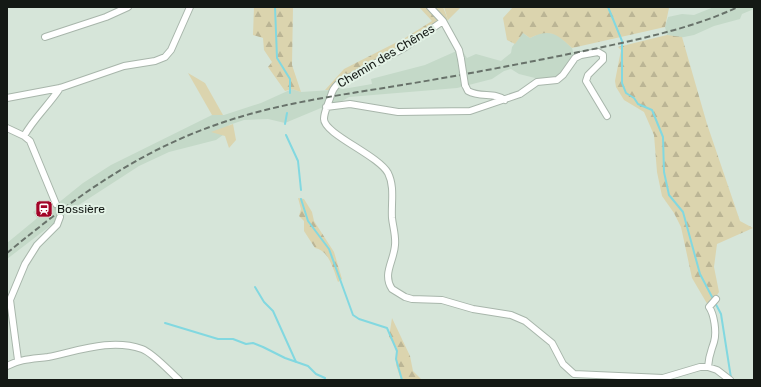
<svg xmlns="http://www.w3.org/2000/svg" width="761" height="387" font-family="Rubik,sans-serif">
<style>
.built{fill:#c4d9c8}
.grass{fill:#dbd4ae}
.forest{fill:url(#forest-firs)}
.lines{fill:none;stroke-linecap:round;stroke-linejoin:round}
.stream{stroke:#82d8e0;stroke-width:2}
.minor-tunnel{stroke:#b9c6bc;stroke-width:6;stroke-dasharray:6 3;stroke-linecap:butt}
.minor-casing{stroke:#a8b6ab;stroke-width:8}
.minor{stroke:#fff;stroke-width:6}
.rail{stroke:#68726a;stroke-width:2;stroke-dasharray:6 3;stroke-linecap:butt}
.minor-bridge-casing{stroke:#a8b6ab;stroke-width:8;stroke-linecap:butt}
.minor-bridge{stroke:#fff;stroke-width:6}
.labels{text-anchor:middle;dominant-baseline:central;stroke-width:4;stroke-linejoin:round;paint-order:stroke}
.street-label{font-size:12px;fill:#141915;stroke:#e3f2e6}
.poi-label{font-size:12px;fill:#141915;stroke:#e3f2e6;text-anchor:start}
</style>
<defs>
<pattern id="forest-firs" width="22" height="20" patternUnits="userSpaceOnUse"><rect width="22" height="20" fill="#dbd4ae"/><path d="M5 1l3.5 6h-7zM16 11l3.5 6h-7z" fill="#bbb595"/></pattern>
</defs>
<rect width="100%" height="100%" fill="#d6e5d9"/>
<path class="built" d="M714,7H754V9L742,14L740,19L714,26L694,35L679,38L667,35L665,27L668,17L682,14L694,15Z
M542,32L557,34L572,48L575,58L557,80L537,82L535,78L519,74L511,69L504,71L492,79L457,88L349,97L325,111L321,108L285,123L268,119L244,120L229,125L223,135L216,140L169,152L139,166L71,210L7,259V243L35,220L37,218L33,212L48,200L51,207L57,204L83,183L111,165L212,115H224L261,103L292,89L301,92L332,90L340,87L343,89L372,84L371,79L425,65L461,49L467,58L476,54L501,61L511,53L512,47L523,33L530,38Z"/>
<path class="grass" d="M444,7H461L448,20Z
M188,73L205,83L223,115H212Z
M233,124L236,140L229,148L225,136L211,132Z"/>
<path class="forest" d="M254,7H293L292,65L301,92L292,89L285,91L268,67L272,62L264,50L263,38L253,35Z
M419,7H443L448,20L332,90H325L344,69L405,38L432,21Z
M513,7H667L669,8L665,27L572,48C557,34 550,28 530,38L523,33L515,44L507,40L503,18Z
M667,35L682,37L707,124L740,221L753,228L717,244L714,267L719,292L709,307L692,278L681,227L674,213L662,196L657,172L654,135L644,112L624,100L616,87L615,81L621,50L618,47Z
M298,198L304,199L312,212L314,221L334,252L342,279L338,282C334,271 329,250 315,248L304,231V221L299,216L301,209Z
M392,318L410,356L413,371L422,380H401L396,365L397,348L389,337Z"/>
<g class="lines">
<path class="stream" d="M275,7L277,58L290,79V93
M608,7L622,41V83L626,93L634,98L638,104L652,110L663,137L664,172L669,195L683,212L700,274L721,314L731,378
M285,124L287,113
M286,135L298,161L301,190
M301,199L308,221L329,249L353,315L359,319L387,328L397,351L396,359L402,380
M255,287L264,302L273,311L296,362
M165,323L218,339H233L246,344L253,343L263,347L285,358L308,366L316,374L325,378"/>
<path class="minor-tunnel" d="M56,204L60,217"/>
<defs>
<path id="minor" d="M430,7L443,21L404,48L339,83C332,89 332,93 329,101C327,107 324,113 324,119C324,134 378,155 388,173C395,187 391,203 392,218C393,227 396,236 395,245C394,261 382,274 392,289L405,297L412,299L442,300L473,309L511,315L525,321L552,343L563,364L574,374L663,378L700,367H708L717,370L730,380
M443,21L459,50L461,59
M45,37L106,17L128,7
M465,85L468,91C480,98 495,92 505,100
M7,98L60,88L124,66L155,61L165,57L171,50L190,7
M326,107L350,104L398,112L470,111L520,94L537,82L557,80L563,75L575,58L581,55L598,52L603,55V60L588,75L586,81L607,116
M7,128L24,136C34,118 49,105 60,88
M24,136L30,141L56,204
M18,360L10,300L25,264L37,245L57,225L60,217
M7,366C20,359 33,359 48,357C78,351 111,338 142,349C153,353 169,371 179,380
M708,367C709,354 711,352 714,342C717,332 714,314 709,307L716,299"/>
</defs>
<use href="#minor" class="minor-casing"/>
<use href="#minor" class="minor"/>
<path class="rail" d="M7,253C74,198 138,151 221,123C279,103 341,95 402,85C469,74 536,61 603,47C649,37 695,27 738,7"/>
<defs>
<path id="minor-bridge" d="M461,59L465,85"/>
</defs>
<use href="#minor-bridge" class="minor-bridge-casing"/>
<use href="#minor-bridge" class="minor-bridge"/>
</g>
<defs>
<symbol id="station-square" viewBox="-11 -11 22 22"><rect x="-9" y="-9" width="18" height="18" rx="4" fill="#a20327" stroke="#e3f2e6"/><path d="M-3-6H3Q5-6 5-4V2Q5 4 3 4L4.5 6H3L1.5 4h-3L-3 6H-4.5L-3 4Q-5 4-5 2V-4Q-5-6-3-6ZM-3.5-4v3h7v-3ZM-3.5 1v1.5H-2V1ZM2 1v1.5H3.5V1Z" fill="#fff"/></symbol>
</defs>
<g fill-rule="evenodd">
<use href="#station-square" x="34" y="199" width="20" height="20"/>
</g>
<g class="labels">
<g class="street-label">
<text transform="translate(386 56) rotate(-31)">Chemin des Chênes</text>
</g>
<g class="poi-label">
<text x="57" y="209">Bossière</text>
</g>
</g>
<rect width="761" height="387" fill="none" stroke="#141915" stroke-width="16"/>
</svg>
